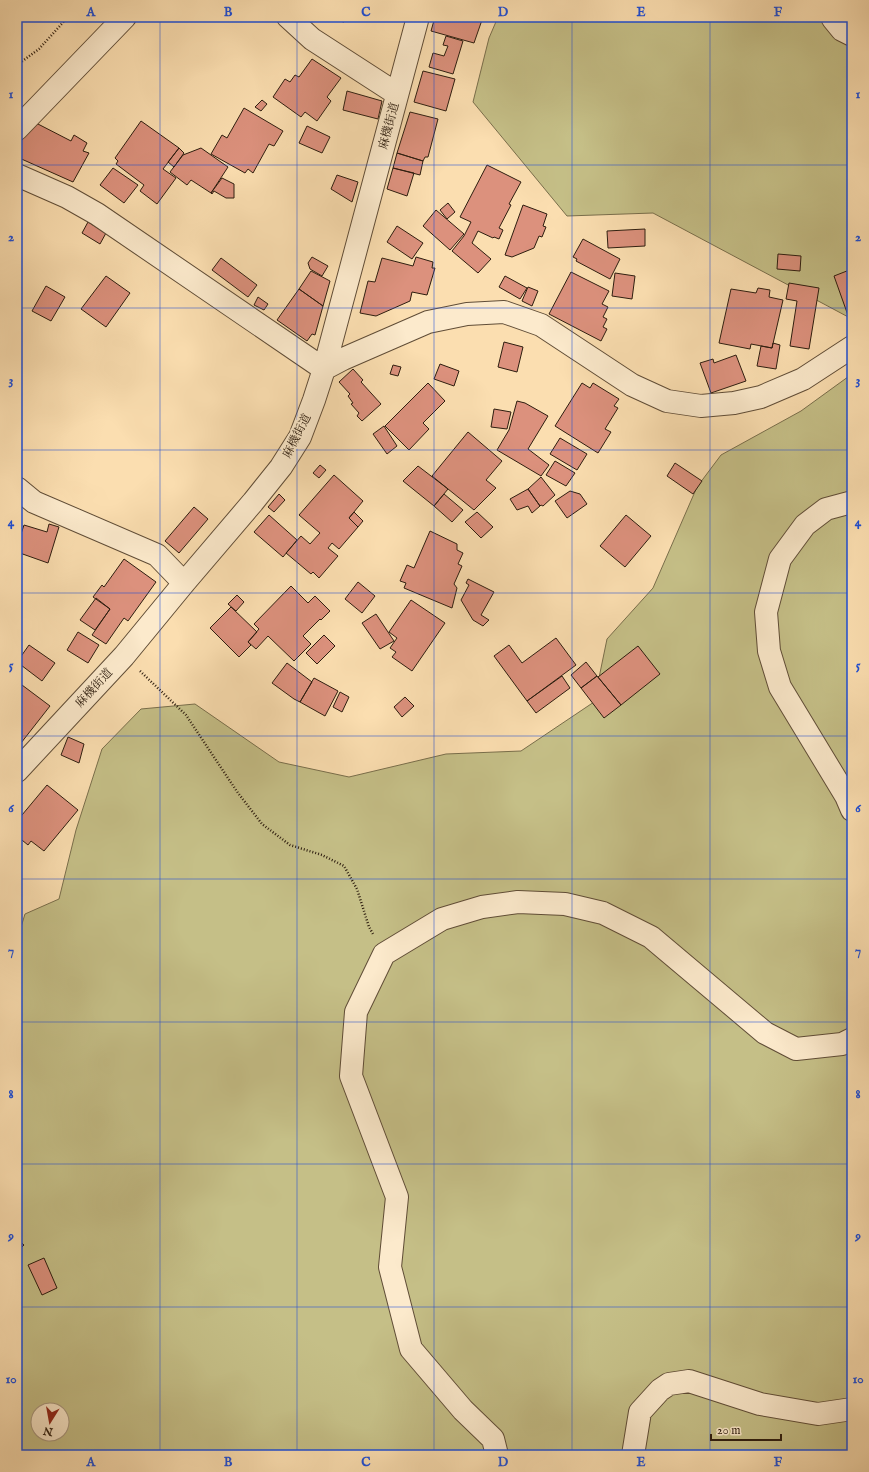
<svg xmlns="http://www.w3.org/2000/svg" width="869" height="1472" font-family="'IM FELL English','Noto Serif JP',serif">
<style>
.green{fill:#c5bf87;stroke:#796e4b;fill-rule:evenodd}
.building{fill:#dc917d;stroke:#2d1d0f}
.lines{fill:none;stroke-linecap:round;stroke-linejoin:round}
.minor-casing{stroke:#604d37;stroke-width:24}
.path{stroke:#2d1d0f;stroke-width:2.5;stroke-dasharray:1 2;stroke-linecap:butt}
.minor{stroke:#fceacc;stroke-width:22}
.grid{fill:none;stroke:#1d4ed8;stroke-width:1;stroke-opacity:0.55}
.labels{text-anchor:middle;dominant-baseline:central;stroke-width:4;stroke-linejoin:round;paint-order:stroke}
.street-label{font-size:12px;fill:#2d1d0f;stroke:#fceacc}
.neatline{fill:none;stroke:#1d4ed8;stroke-width:1.5}
.grid-label{font-size:13px;text-anchor:middle;font-weight:bold;fill:#1d4ed8}
</style>
<rect width="100%" height="100%" fill="#fbdeb0"/>
<filter id="stains"><feTurbulence type="fractalNoise" baseFrequency=".005" numOctaves="4"/><feColorMatrix values="0 0 0 0 .2 0 0 0 0 .09 0 0 0 0 .02 0 0 0 .5 -.17"/></filter>
<radialGradient id="worn" r=".72"><stop offset=".6" stop-color="#630" stop-opacity="0"/><stop offset="1" stop-color="#630" stop-opacity=".3"/></radialGradient>
<path class="green" d="M498,17H852V319L653,213L567,216L473,102L489,38Z
M852,374V1455H17V940L25,914L59,899L76,830L102,749L141,709L195,704L279,762L349,777L446,754L521,751L594,702L607,639L653,588L697,487L721,455L801,411ZM38,1410H62V1434H38Z"/>
<path class="building" d="M320,17H346L344,22Z
M435,17L440,18V17H453L466,21L467,17H483L474,43L431,31Z
M446,36L463,41L453,74L429,67L433,53L444,56L448,46L443,45Z
M312,59L341,78L327,97L331,101L317,121L305,112L301,117L273,97L285,79L290,82L295,75L299,77Z
M423,71L455,79L446,111L414,102Z
M347,91L382,101L378,119L343,110Z
M262,100L267,104L261,111L255,107Z
M244,108L283,131L274,146L269,144L253,173L248,169L245,173L211,154L222,135L227,138Z
M410,112L438,119L428,157H425L423,161L397,153Z
M141,121L179,148L163,169L176,178L157,204L140,191L144,185L116,164L118,161L115,158Z
M36,123L71,141L74,135L87,143L83,151L89,153L73,182L17,157V146Z
M307,126L330,137L322,153L299,143Z
M179,148L184,153L174,167L168,162Z
M201,148L228,167L211,193L191,180L187,185L170,172L183,155Z
M397,153L423,161L420,175L393,168Z
M487,165L521,182L509,204L511,205L499,228L503,230L499,239L494,237L493,238L478,231L472,243L491,259L478,273L452,251L464,236L471,222L460,217Z
M113,168L138,185L124,203L100,185Z
M393,168L414,173L407,196L387,189Z
M337,175L358,182L352,202L331,189Z
M222,178L234,184V198H226L214,191L212,194L211,193Z
M448,203L455,212L447,219L440,210Z
M523,205L547,214L543,226L546,227L542,237L539,236L534,248L512,257L505,255Z
M436,210L464,234L450,250L423,226Z
M88,222L106,233L100,244L82,233Z
M397,226L423,243L412,259L387,242Z
M645,229V246L608,248L607,231Z
M583,239L620,259L610,279L576,261L577,259L573,257Z
M778,254L801,256L800,271L777,269Z
M312,257L328,266L322,276L310,269L308,263Z
M416,257L433,262L432,268H435L427,295L412,292L410,301L376,316L360,313L368,281L375,282L382,258L413,266Z
M221,258L257,285L248,297L212,270Z
M852,269V321H850L834,276Z
M311,271L330,281L323,306L299,289Z
M571,272L609,291L602,304L608,307L603,317L607,319L603,327L607,329L601,341L549,314Z
M615,273L635,276L632,299L612,296Z
M106,276L130,293L106,327L81,309Z
M505,276L527,288L520,299L499,287Z
M789,283L819,288L809,349L790,346L797,301L786,299Z
M46,286L65,297L51,321L32,311Z
M528,287L538,291L532,306L522,301Z
M758,288L770,290L769,297L783,300L772,348L751,344L750,349L719,343L731,289L756,293Z
M299,289L323,306L315,335L312,334L307,341L277,320Z
M258,297L268,304L264,310L254,305Z
M504,342L523,347L517,372L498,367Z
M773,343L780,345L776,369L757,366L761,346L772,348Z
M736,355L746,381L711,393L700,363L713,359L714,363Z
M440,364L459,371L454,386L434,379Z
M393,365L401,367L398,376L390,374Z
M353,369L363,380L361,382L381,404L362,421L357,416L359,413L351,404L353,403L348,396L350,394L339,382Z
M428,383L445,401L423,423L429,429L409,450L385,426Z
M582,383L590,388L593,383L619,399L614,406L618,408L605,429L611,432L598,453L555,426Z
M517,401L525,403L548,416L528,449L549,465L541,476L497,450L509,430Z
M494,409L511,412L507,429L491,427Z
M384,426L397,446L387,454L373,434Z
M468,432L502,461L486,480L496,488L474,510L432,476Z
M560,438L587,454L577,470L550,454Z
M555,461L575,473L566,486L546,475Z
M675,463L702,481L693,494L667,476Z
M320,465L326,470L319,478L313,473Z
M418,466L448,489L434,506L403,481Z
M334,475L363,501L349,518L358,527L339,549L332,543L328,548L338,556L319,578L313,572L311,574L286,553L301,536L310,544L320,533L299,515Z
M541,477L555,495L543,506L541,505L540,506L528,489Z
M528,489L540,506L532,513L528,506L517,510L510,499Z
M570,491L580,494L587,504L567,518L555,501Z
M279,494L285,500L274,512L268,507Z
M444,494L463,510L452,522L434,506Z
M194,507L208,519L179,553L165,541Z
M354,512L363,521L358,527L349,518Z
M477,512L493,527L481,538L465,522Z
M269,515L297,540L283,557L254,532Z
M626,515L651,536L625,567L600,546Z
M49,524L59,527L48,563L17,552V546L24,525L47,532Z
M430,531L457,544V550L463,553L458,564L462,566L454,584L457,588L452,608L404,588L406,583L400,581L407,565L414,568Z
M124,559L156,582L128,621L124,618L106,644L92,635L110,609L93,597L102,585L104,587Z
M468,579L494,592L481,615L489,620L483,626L473,620L461,600L469,585L466,583Z
M358,582L375,596L362,613L345,599Z
M291,586L308,603L315,596L330,611L321,620L320,619L303,636L311,644L294,661L268,636L256,649L248,642L259,629L254,624Z
M237,595L244,602L236,611L228,604Z
M96,598L110,609L95,630L80,620Z
M411,600L445,623L412,671L392,657L396,652L390,648L397,638L389,632Z
M231,607L257,632L248,642L251,645L239,657L210,628Z
M376,614L394,641L380,649L362,623Z
M78,632L99,645L88,663L67,650Z
M324,635L335,646L317,664L306,653Z
M556,638L576,665L527,701L494,656L509,645L522,663Z
M29,645L55,663L42,681L17,662Z
M638,646L660,674L621,705L598,677Z
M586,662L597,676L581,688L571,675Z
M287,663L312,682L300,702L294,699L272,683Z
M562,676L570,688L536,713L527,701Z
M597,676L621,705L604,718L581,688Z
M314,678L338,691L325,716L300,702Z
M18,682L50,706L21,743L17,740V683Z
M340,692L349,697L342,712L333,707Z
M405,697L414,706L402,717L394,707Z
M68,737L84,744L79,763L61,755Z
M47,785L78,810L44,851L31,841L28,845L17,836V821Z
M17,1239L24,1245L17,1252Z
M44,1258L57,1288L42,1295L28,1265Z"/>
<g class="lines">
<defs>
<path id="minor" d="M288,17L312,39L397,94
M834,17L833,19L842,30L852,35
M17,129L125,17
M17,175L67,197L97,214L324,369L343,359L428,322L467,314L504,312L541,325L632,385L667,401L701,406L734,403L761,397L803,379L852,347
M17,488L34,502L157,555L184,583
M852,502L826,509L805,525L780,559L766,612L769,651L780,687L846,796L852,810
M17,771L124,656L184,583L253,502L281,467L300,437L314,400L324,369L418,17
M497,1455L493,1439L463,1410L411,1349L390,1267L397,1197L351,1076L356,1012L384,954L442,919L482,907L518,902L565,904L603,913L651,937L765,1033L796,1049L842,1044L852,1039
M633,1455L640,1412L660,1390L669,1384L689,1381L760,1404L818,1414L852,1409"/>
</defs>
<use href="#minor" class="minor-casing"/>
<path class="path" d="M17,65L39,49L68,17
M140,671L186,715L238,793L262,824L290,845L322,855L344,866L357,889L369,927L373,934"/>
<use href="#minor" class="minor"/>
</g>
<path class="grid" d="M160,17V1455M297,17V1455M434,17V1455M572,17V1455M710,17V1455M17,165H852M17,308H852M17,450H852M17,593H852M17,736H852M17,879H852M17,1022H852M17,1164H852M17,1307H852"/>
<g class="labels">
<g class="street-label">
<text transform="translate(389 126) rotate(-75)">麻機街道</text>
<text transform="translate(297 436) rotate(-63)">麻機街道</text>
<text transform="translate(94 688) rotate(-47)">麻機街道</text>
</g>
</g>
<rect width="869" height="1472" fill="none" stroke="#fbdeb0" stroke-width="44"/>
<g transform="translate(50 1422) rotate(191)"><circle r="19" fill="#fceacc" stroke="#a99880"/>
<path d="M0-3L7 15L0 10L-7 15Z" fill="#8f2418"/>
<text y="-6" font-size="11" font-weight="bold" text-anchor="middle" fill="#2d1d0f">N</text>
</g>
<path d="M711 1434v6h70v-6" fill="none" stroke="#2d1d0f" stroke-width="2"/>
<text x="717" y="1434" font-size="12" fill="#2d1d0f" stroke="#fceacc" stroke-width="3" paint-order="stroke">20 m</text>
<rect x="22" y="22" width="825" height="1428" class="neatline"/>
<g class="grid-label">
<text x="91" y="16">A</text>
<text x="228" y="16">B</text>
<text x="366" y="16">C</text>
<text x="503" y="16">D</text>
<text x="641" y="16">E</text>
<text x="778" y="16">F</text>
<text x="11" y="98">1</text>
<text x="858" y="98">1</text>
<text x="11" y="241">2</text>
<text x="858" y="241">2</text>
<text x="11" y="384">3</text>
<text x="858" y="384">3</text>
<text x="11" y="526">4</text>
<text x="858" y="526">4</text>
<text x="11" y="669">5</text>
<text x="858" y="669">5</text>
<text x="11" y="812">6</text>
<text x="858" y="812">6</text>
<text x="11" y="955">7</text>
<text x="858" y="955">7</text>
<text x="11" y="1098">8</text>
<text x="858" y="1098">8</text>
<text x="11" y="1240">9</text>
<text x="858" y="1240">9</text>
<text x="11" y="1383">10</text>
<text x="858" y="1383">10</text>
<text x="91" y="1466">A</text>
<text x="228" y="1466">B</text>
<text x="366" y="1466">C</text>
<text x="503" y="1466">D</text>
<text x="641" y="1466">E</text>
<text x="778" y="1466">F</text>
</g>
<rect width="100%" height="100%" filter="url(#stains)"/>
<rect width="100%" height="100%" fill="url(#worn)"/>
</svg>
